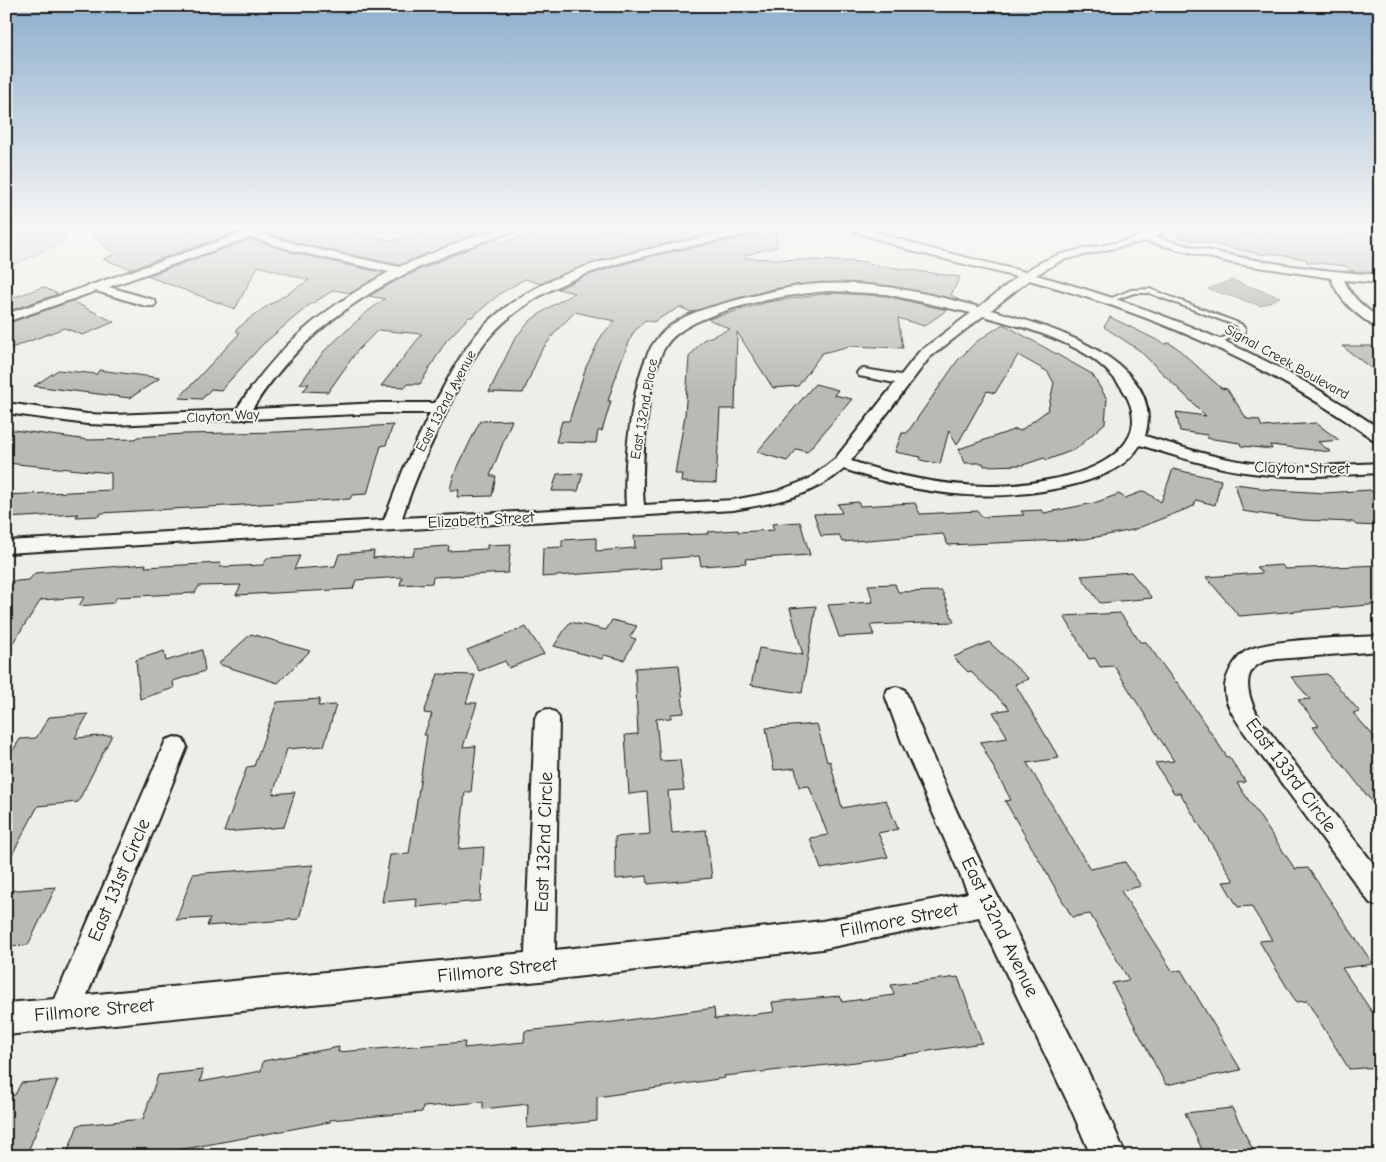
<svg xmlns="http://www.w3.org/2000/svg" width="1386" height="1162" font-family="'Comic Neue',sans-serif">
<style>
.green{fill:#cececb;stroke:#757574}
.water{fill:#a6a6a3;stroke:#6f6f6d}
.building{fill:#b9b9b6;stroke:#1c1c1c}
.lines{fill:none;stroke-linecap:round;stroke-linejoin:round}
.lane-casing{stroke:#1c1c1c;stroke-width:4}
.street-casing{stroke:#1c1c1c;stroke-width:4}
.lane{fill:#f6f6f2;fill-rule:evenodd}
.street{fill:#f6f6f2;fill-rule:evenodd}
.labels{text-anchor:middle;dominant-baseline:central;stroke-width:4;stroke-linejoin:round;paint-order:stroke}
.far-street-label{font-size:14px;fill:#1c1c1c;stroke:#f6f6f2}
.street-label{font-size:16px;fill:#1c1c1c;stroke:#f6f6f2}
.near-street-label{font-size:19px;fill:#1c1c1c;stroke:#f6f6f2}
</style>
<rect width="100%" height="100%" fill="#edede9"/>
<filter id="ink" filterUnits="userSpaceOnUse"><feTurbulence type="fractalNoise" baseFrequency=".02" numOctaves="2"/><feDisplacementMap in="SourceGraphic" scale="10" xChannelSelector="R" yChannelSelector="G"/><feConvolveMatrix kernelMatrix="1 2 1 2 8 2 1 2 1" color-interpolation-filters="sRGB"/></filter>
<g filter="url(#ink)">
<path class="green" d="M8,229H62L66,241L6,268Z"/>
<path class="water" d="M1231,280L1280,297L1261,306L1208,289Z"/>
<path class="building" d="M87,229H247L130,269L103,259L114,255Z
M272,229H339L394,241L416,233L419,234L434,229H462L476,234L399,265L302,244L267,233Z
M553,229H735L602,260L541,284L525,279L501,293L472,317H469L446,341L420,384H407L406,387L381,386L422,334L378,330L357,351L328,392L303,391L309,384H300L324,351L368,311L385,299L369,296L401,278L475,246L493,240L500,243Z
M765,229H775L777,247L745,255V258L867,262L868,264L960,277L951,295L959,300L890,286L822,282L772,289L691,312L680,307L653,322L645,320L633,333L621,361L608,401H611L602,431H598L596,443L556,442L562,421H569L586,367L602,335L615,321L575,312L557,330L541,351L523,393L489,392L515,338L531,320L550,307L574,293L558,289L583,277L617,266L653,256L758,234Z
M1179,229H1232L1261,236L1269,229H1307L1371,234L1380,244V273L1351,271L1347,266L1307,262L1306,259L1267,253L1265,255L1178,237Z
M251,239L294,253L384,273L351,293L334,290L308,306L263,344L221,390L211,389L202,399L179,398L239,334L236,330L255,314L309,280L258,266L235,309L147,276Z
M43,287L58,294L6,312V300Z
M831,293L886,296L947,310L924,326L898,318L903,348L850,346L822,353L798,386L773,388L737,332L735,409H720L716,483L681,482L682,474H675L685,415L689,357L703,340L730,329L708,319L768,302Z
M72,301L114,322L83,335L64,328L6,350V324Z
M1110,317L1165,344L1169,343L1176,347L1221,388L1227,389L1247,419L1259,420L1262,427L1316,423L1339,440L1318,442L1331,452L1270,445L1272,449L1241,446L1240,443L1207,438V435L1180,431L1176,412L1206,416L1139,350L1104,327Z
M1003,324L1092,374L1107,399L1105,423L1076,449L1047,460L1044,458L1023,465L984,466L983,463H965L959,449L1016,429L1020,431L1048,410L1054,383L1048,372L1018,355L995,393L987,391L957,445L949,430L940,464L920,460L921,457L895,452L902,433H907L958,360L976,342Z
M1342,346H1371L1380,352V375Z
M58,370L97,374L99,370L160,378L130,398L34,386Z
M815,384L838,390L834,395L852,399L807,452L797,449L787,461L757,452Z
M512,420L490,476H496L492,496L457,497L459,490H450L453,477L480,421Z
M393,425L386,445L381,446L367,494L352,495L350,499L101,513L99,516L76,517L78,514L6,518V495L111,490V473L6,463V429L89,440L135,439L137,437L184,434L279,432Z
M1173,469L1221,480L1215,505L1196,500L1194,506L1133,530L1086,539L948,545L943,534L842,542L839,535L821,536L814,514L842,513L838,504L858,502L860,506L915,503L920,514L978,511L982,517L1024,515L1021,511L1042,510L1044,513L1094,503L1119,494L1125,498L1144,491L1161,502Z
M583,473L578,491H552L557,474Z
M1235,484L1259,487L1260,489L1325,493L1370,490L1380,498V526L1356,525L1353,522L1302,520L1243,511Z
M800,522L810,555L745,559L746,563L701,566L699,556L661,559L662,568L542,577L543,548L562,547V540L596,538V551L635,548L634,536L708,534L707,532L738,530V532L774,530L772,524Z
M511,544L508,573L433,577L432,583L400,585L402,577L356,580L353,589L236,595L241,585L199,586L195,593L117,597L113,603L79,606L84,597L41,600L6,653V582L29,580L35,573L146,564L145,567L221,563L219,567L263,565L267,558L300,556L294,569L335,566L339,554L374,551L373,558L413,555L415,548L449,546L448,551L487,549V545Z
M1282,565L1285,569L1380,565V604L1239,616L1206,577L1262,573L1256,567Z
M1131,572L1152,598L1100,603L1081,576Z
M895,584L898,592L942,591L954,622L870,625L874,635L839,637L828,605L873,602L868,585Z
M816,606L802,693L751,685L759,648L803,655L790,608Z
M1120,613L1140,642H1146L1175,682H1177L1227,757H1229L1246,782L1237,783L1295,869L1308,868L1373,964L1342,968L1372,1012H1380V1067L1349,1069L1307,1001L1296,1002L1259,941L1272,940L1251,906L1238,907L1223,882L1234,881L1180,793H1174L1155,763L1174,761L1114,666L1100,667L1095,658L1089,659L1064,616Z
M612,620L637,626L630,637L636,639L624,660L604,655L602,659L554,646L570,622L606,630Z
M526,627L544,654L509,668L505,661L479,671L467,650Z
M251,634L310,651L278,683L218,664Z
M989,642L1029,679L1015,684L1059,758L1027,763L1090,869L1125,862L1141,886L1121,891L1173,972L1181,970L1241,1070L1166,1085L1112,983L1129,980L1090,914L1072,917L1005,801L1011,800L980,742L1008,738L993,712L1010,709L970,671L968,672L953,657Z
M202,650L205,671L173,681L174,688L140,699L136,660L164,651L166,661Z
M679,665L684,713L671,714V718L656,719L660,761L680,760L684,790L668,791L672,833L706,830L712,878L648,884L647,876L616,879L615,837L650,834L647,792L629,794L625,735L638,734L635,668Z
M438,674L475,675L466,703H477L463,747L476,746L471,792H465L459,849L484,847L480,901L416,907L417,899L382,902L390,855L409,854L427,735H424L432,714L424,713Z
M1327,674L1360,712L1353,713L1380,743V812L1313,727L1319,726L1298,700L1310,699L1291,677Z
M320,699L318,706L336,705L324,746L287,749L273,794L295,792L284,827L224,832L247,767L254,766L277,702Z
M88,714L75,738L112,735L78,802L38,806L6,866V762L20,739L36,738L49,717Z
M817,724L827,762L830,761L842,808L886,800L898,829L878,833L888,857L821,869L810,838L828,835L809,786L799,787L795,768L774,770L766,728Z
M313,865L299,919L207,926L210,918L176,920L193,874Z
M56,887L28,945L6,946V891Z
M958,977L982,1043L856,1062L724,1076L725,1078L597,1097V1121L527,1128L528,1104L483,1109V1102L423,1107L422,1112L330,1120V1122L179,1150L177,1156H66L78,1125L143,1119L158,1075L203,1070L200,1082L261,1071L263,1061L339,1047L338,1052L465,1042L464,1048L524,1042L525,1031L614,1022L714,1008L715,1019L774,1012L772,1002L840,996L842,1002L894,995L891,985Z
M58,1080L26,1156H6V1096L15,1095L21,1083Z
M1232,1108L1256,1156H1205L1185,1113Z"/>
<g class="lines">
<defs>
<path id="lane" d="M1150,289L1241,324L1245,329V332L1217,344L1215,343V341L1239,331L1237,326L1149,293H1134L1112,301L1107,300L1131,290Z"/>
<path id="street" d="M270,229L262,234L302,246L399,267L467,239L499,229H515L514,231C405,266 315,310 252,409L381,403H435C449,377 463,348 484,326C536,274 612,257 681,242C708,236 736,228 763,229L758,232C671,251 557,264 493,333C471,356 457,389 444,417C428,450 413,483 402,518L626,506C623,467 632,370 656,340C673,317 703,309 729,302C752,296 775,290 799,286C860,278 920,291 979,307L1017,277L916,252L854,231L853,229H868L924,247L1025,272C1057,249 1087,250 1124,241C1140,237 1152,229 1168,229L1155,237C1229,258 1304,270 1380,275V283L1344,280C1351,297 1364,308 1380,318V328L1375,327C1356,314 1339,301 1331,278L1232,263L1145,241L1062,260L1036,275C1161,309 1273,355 1380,429V442L1374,440C1264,362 1159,316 1029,280L991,310C1044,325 1168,359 1145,436C1178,446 1211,457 1245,462C1290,469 1335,465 1380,463V473C1340,475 1300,478 1260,474C1219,470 1179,457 1140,445C1127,467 1101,477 1076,484C996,505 922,496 844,469C812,497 773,503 733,510L6,553V541L384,520L404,468L430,413H381L113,425L87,424L6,413V403L87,414L113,415L236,410C280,343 320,311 389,272L295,251L251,237L109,287L154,300L156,303L154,306H146L96,291L6,322V314L243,233L244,231ZM831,291L886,294L971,313L919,352L901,375L864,369L859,370L857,373L859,376L895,383L835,459L809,479L775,492L733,500L644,505C640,470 647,372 667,344C691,310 791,293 831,291ZM983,316C1019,326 1057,336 1089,356C1119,376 1154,419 1117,452C1099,468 1072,476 1048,480C982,494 914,482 851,461L929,358Z
M1380,636V651L1277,659C1272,660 1266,660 1261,663C1238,674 1251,704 1260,720L1380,872V907L1370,903L1244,732C1237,721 1225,705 1225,691C1224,677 1235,658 1246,651C1270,638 1349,638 1380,636Z
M896,687L904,689L907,695C934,762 964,831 997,895C1041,981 1089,1066 1126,1156H1091L1072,1111L979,917L822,949L540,981L6,1035V1003L55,999L166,740L175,737L184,740L187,747L87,995L525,953L535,718L539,712L547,709L555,712L559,718L555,950L822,921L968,893L902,742L885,695L888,689Z"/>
</defs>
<use href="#lane" class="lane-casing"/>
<use href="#street" class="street-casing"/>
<use href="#lane" class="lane"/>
<use href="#street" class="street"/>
</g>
</g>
<linearGradient id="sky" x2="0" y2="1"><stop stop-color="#8daecc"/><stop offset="0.58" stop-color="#f7f7f5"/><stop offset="1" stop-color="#f7f7f5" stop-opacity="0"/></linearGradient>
<rect width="1386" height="392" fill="url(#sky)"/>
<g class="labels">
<g class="far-street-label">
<text transform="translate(1287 362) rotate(29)">Signal Creek Boulevard</text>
<text transform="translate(446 401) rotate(-62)">East 132nd Avenue</text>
<text transform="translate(644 409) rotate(-80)">East 132nd Place</text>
<text transform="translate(223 416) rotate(-3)">Clayton Way</text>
</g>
<g class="street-label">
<text transform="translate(1302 468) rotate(1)">Clayton Street</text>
<text transform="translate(481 520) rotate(-3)">Elizabeth Street</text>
</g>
<g class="near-street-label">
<text transform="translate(1291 775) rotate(53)">East 133rd Circle</text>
<text transform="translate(544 842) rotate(-88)">East 132nd Circle</text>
<text transform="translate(119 880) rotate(-67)">East 131st Circle</text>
<text transform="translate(899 920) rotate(-11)">Fillmore Street</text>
<text transform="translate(1000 927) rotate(64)">East 132nd Avenue</text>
<text transform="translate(497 970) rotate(-6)">Fillmore Street</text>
<text transform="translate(94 1010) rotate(-5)">Fillmore Street</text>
</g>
</g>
<rect width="1386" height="1162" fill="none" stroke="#f6f6f2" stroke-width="25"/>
<rect x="12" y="12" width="1361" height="1137" fill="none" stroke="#1c1c1c" stroke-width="2" filter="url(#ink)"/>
</svg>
